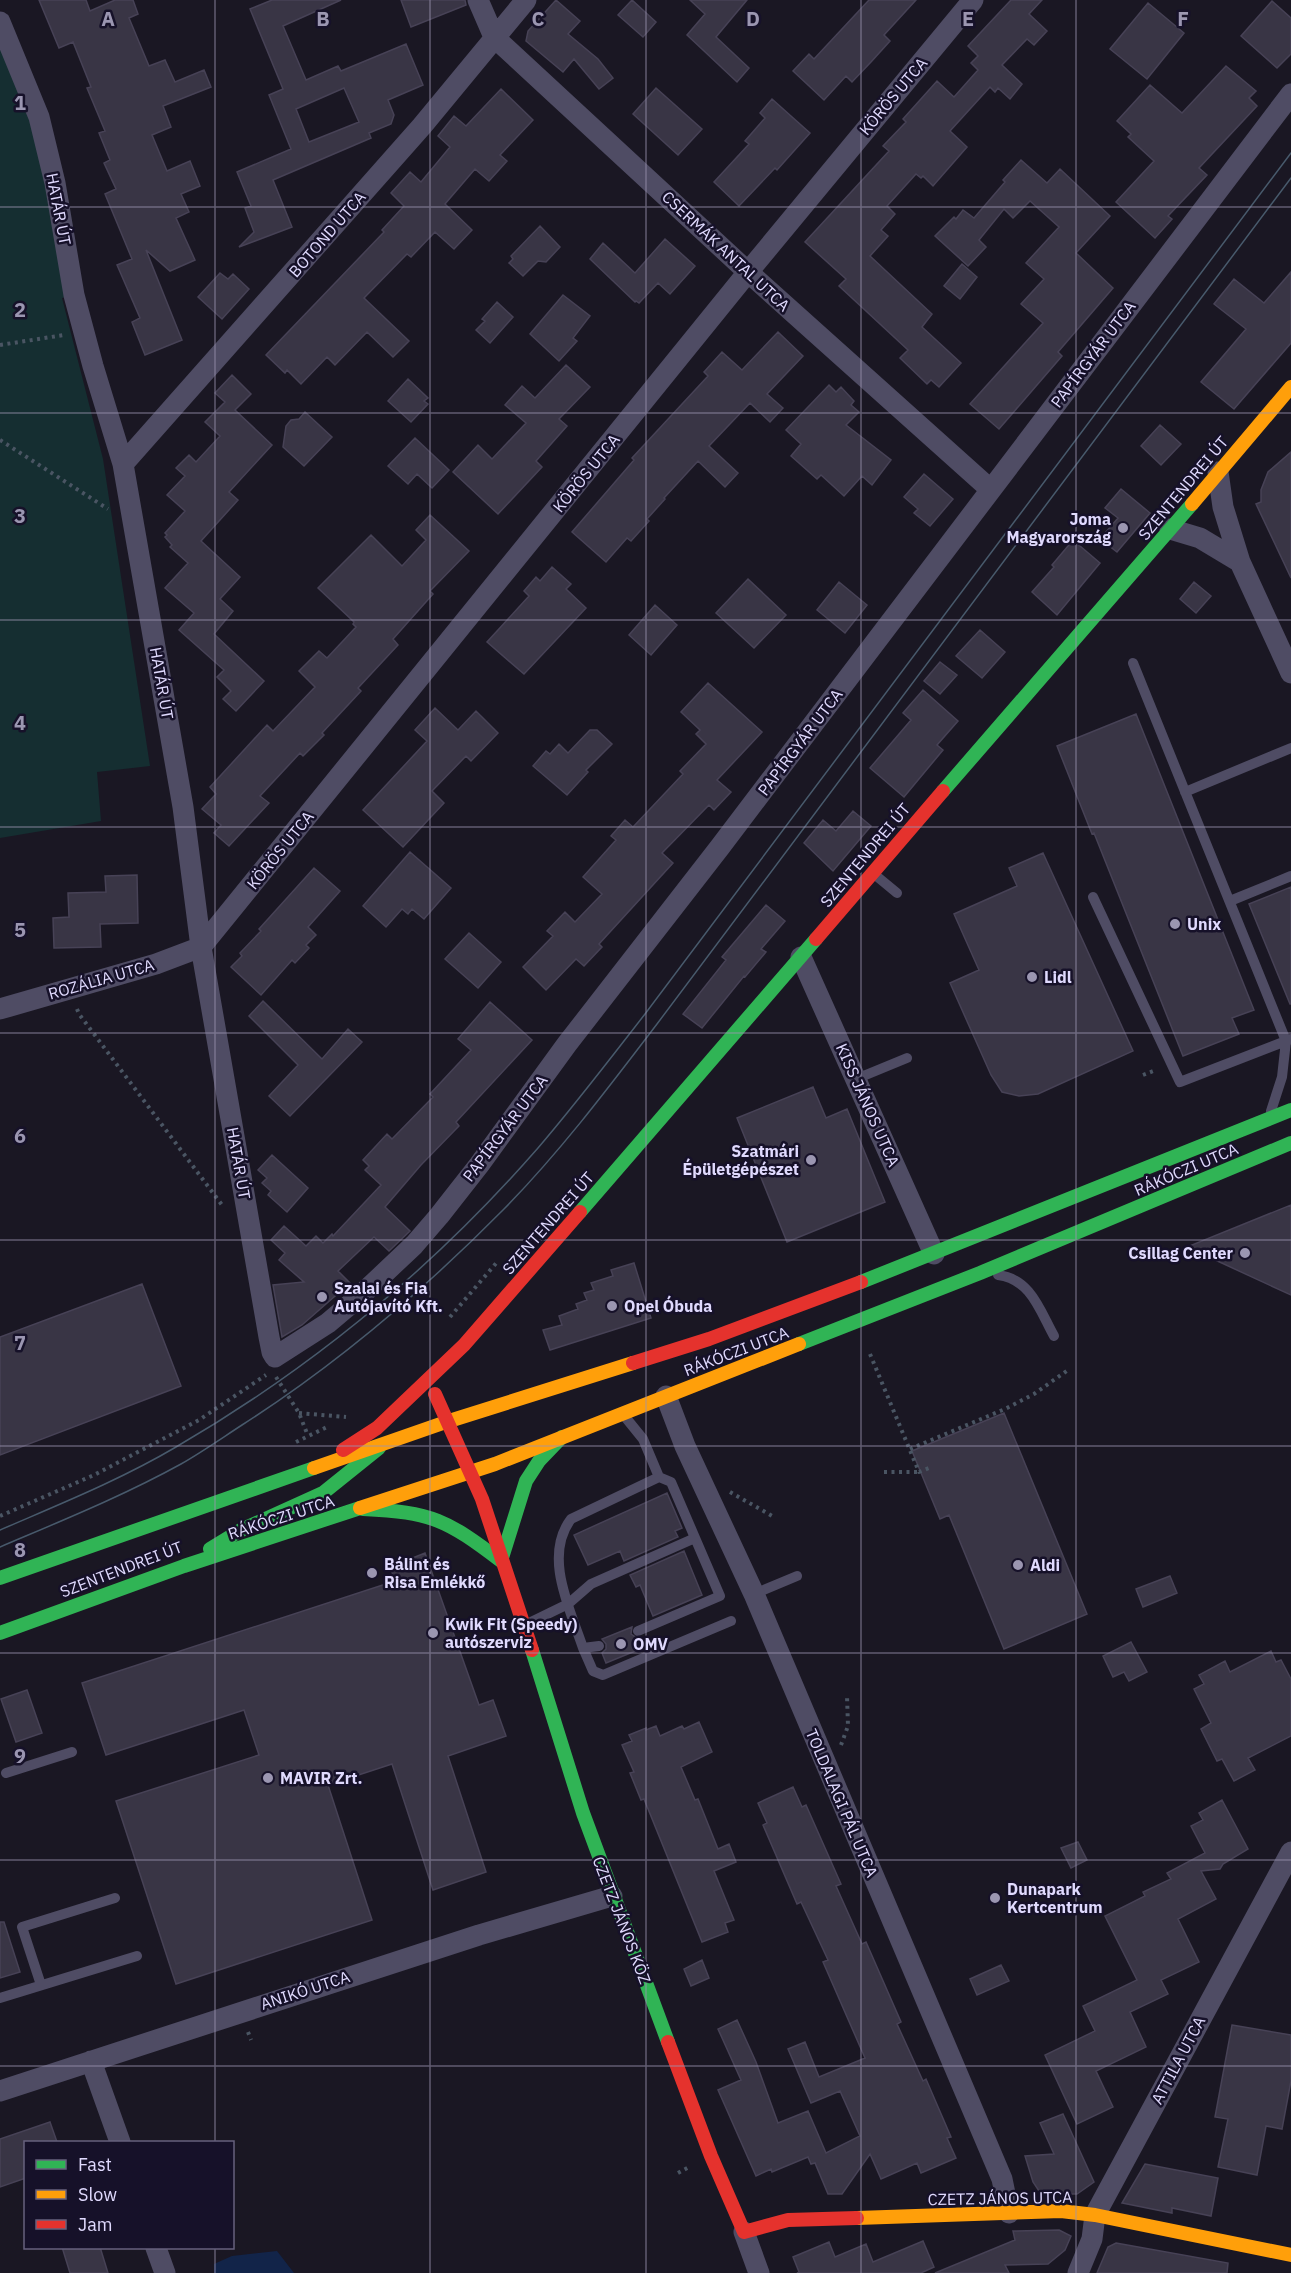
<svg xmlns="http://www.w3.org/2000/svg" width="1291" height="2273" font-family="'IBM Plex Sans',sans-serif">
<style>
.green{fill:#152e31}
.water{fill:#122449}
.building{fill:#393545;stroke:#474256;stroke-width:1.5;fill-rule:evenodd}
.lines{fill:none;stroke-linecap:round;stroke-linejoin:round}
.path{stroke:#4a5563;stroke-width:4;stroke-dasharray:3 4.5;stroke-linecap:butt}
.lane{stroke:#4f4c64;stroke-width:10}
.street{stroke:#4f4c64;stroke-width:21}
.fast{stroke:#30b455;stroke-width:14}
.slow{stroke:#ff9f0a;stroke-width:14}
.jam{stroke:#e5322d;stroke-width:14}
.tram{stroke:#485a6c;stroke-width:1.5}
.grid{fill:none;stroke:#9b96b1;stroke-width:1.5;stroke-opacity:0.55}
.poi-dot{fill:#9b96b1;stroke:#161129;stroke-width:2}
.labels{text-anchor:middle;dominant-baseline:central;stroke-width:5;stroke-linejoin:round;paint-order:stroke}
.street-label{font-size:16px;fill:#e0dafe;stroke:#161129}
.poi-label{font-size:16px;font-weight:bold;fill:#e0dafe;stroke:#161129;text-anchor:start}
.grid-label{font-size:20px;text-anchor:middle;font-weight:bold;fill:#9b96b1;stroke:#161129;stroke-width:5;stroke-linejoin:round;paint-order:stroke}
</style>
<rect width="100%" height="100%" fill="#1a1723"/>
<path class="green" d="M0,28L39,117L74,295L62,298L103,459L150,766L97,772L101,821L0,838Z"/>
<path class="water" d="M277,2251L294,2273H214V2264L232,2256Z"/>
<path class="building" d="M39,0H86L90,11L115,0H133L138,14L129,18L149,66L165,60L175,82L204,70L211,87L163,106L171,127L152,135L167,171L190,161L200,186L181,194L189,212L176,218L195,260L170,271L146,250L182,340L145,355L132,322L140,318L117,265L132,259L105,194L116,189L104,163L110,160L99,133L105,131L87,88L91,87L73,42L59,48Z
M272,0H341L283,26L306,80L338,66L341,71L406,44L423,85L388,100L394,115L391,124L369,133L371,138L273,180L292,227L239,247L254,232L245,208L251,206L237,172L291,149L269,95L283,89L250,9ZM344,88L359,122L309,142L296,109Z
M401,0H465L466,5L411,27Z
M556,0L580,21L568,34L598,59L613,78L599,89L574,59L563,72L526,41L528,31Z
M632,0L656,22L643,37L618,15Z
M690,0H747L716,37L749,68L737,82L687,35L705,14Z
M869,0H916L884,35L890,41L871,62L852,82L846,76L824,100L793,71L809,54L814,59Z
M1011,0H1042L1029,14L1047,31L1034,45L1027,39L1002,65L1022,84L1010,99L998,88L995,92L990,87L950,131L967,147L933,186L923,176L921,178L916,174L887,206L895,214L881,230L888,236L870,256L932,314L922,327L961,363L939,387L931,380L927,384L900,358L908,350L839,286L846,279L805,242L889,151L883,146L906,122L903,119L937,81L954,97L978,70L971,63L978,56L968,46Z
M1272,1L1291,18V54L1277,68L1241,36Z
M1148,3L1184,33L1147,79L1110,49Z
M1226,66L1256,91L1249,98L1257,106L1199,168L1207,175L1168,216L1172,219L1155,238L1116,202L1154,161L1128,137L1131,134L1117,121L1150,85L1182,113Z
M656,88L702,129L678,155L633,114Z
M501,89L533,120L500,155L507,161L489,181L475,169L445,204L472,230L454,249L435,232L411,257L407,254L364,298L409,341L393,357L367,332L335,365L327,357L301,384L287,370L285,373L266,355L384,232L382,230L404,206L391,193L410,172L421,182L450,147L438,136L454,116L466,126Z
M772,99L810,133L777,170L775,168L739,206L714,182L749,144L745,141L765,118L760,113Z
M1021,160L1047,183L1060,169L1110,216L1076,253L1113,288L1058,352L1062,356L999,429L970,404L1043,323L1021,304L1044,279L1026,263L1059,227L1030,201L1013,218L1004,209L979,240L986,247L968,266L935,236L954,217L956,219L963,210L974,218L1005,182L1003,180Z
M540,226L560,247L546,262L538,261L523,276L509,263L513,259L511,256Z
M665,239L695,266L670,294L658,283L639,303L636,301L635,302L590,259L603,243L635,273Z
M962,264L977,277L960,299L944,286Z
M1291,272V343L1234,409L1201,382L1246,329L1214,304L1234,279L1264,303Z
M220,273L228,279L233,274L249,289L222,319L198,297Z
M563,295L590,316L573,338L577,341L559,361L530,334Z
M497,302L513,317L490,343L476,330L485,321L482,319Z
M778,332L803,356L767,394L783,408L770,422L750,403L709,446L738,473L725,487L698,461L664,498L665,499L647,519L649,521L631,541L627,538L606,562L572,532L634,460L632,458L708,376L704,372L722,352L742,370Z
M566,365L590,387L559,419L567,426L536,461L542,467L498,514L453,472L478,445L492,459L526,423L505,405L522,386L535,398Z
M232,375L251,394L235,410L272,445L229,492L238,500L201,541L240,577L220,599L233,611L214,634L264,681L236,711L223,699L231,691L217,677L224,670L179,630L194,613L165,588L188,563L170,547L172,545L165,537L167,535L165,533L185,511L167,495L185,476L176,468L189,455L196,462L220,436L205,422L225,402L215,393Z
M408,379L428,398L424,401L428,404L411,422L388,401Z
M829,385L836,392L841,387L854,401L851,405L859,412L846,425L891,460L872,485L862,476L844,496L821,475L817,479L791,456L801,444L786,430Z
M305,412L332,437L304,466L283,447L286,426L291,420L299,419Z
M1160,425L1181,444L1161,465L1141,446Z
M415,438L449,470L432,488L417,474L408,484L388,466Z
M1291,452V578L1256,504L1261,502V490L1268,472Z
M924,474L953,499L930,526L914,513L918,509L904,497Z
M1121,489L1150,513L1117,552L1100,539L1118,518L1105,508Z
M430,515L469,551L430,591L433,594L393,639L398,645L358,688L361,691L322,733L324,735L303,756L300,753L260,796L269,803L229,846L214,833L221,825L202,809L216,794L210,787L267,725L273,731L315,687L299,671L319,651L327,658L356,627L353,624L354,622L318,588L371,535L402,566L426,540L416,530Z
M1073,540L1100,563L1057,615L1032,592L1054,567L1052,565Z
M552,567L571,584L566,589L586,608L524,674L487,642L529,596L524,591L536,577L540,581Z
M748,579L786,615L754,648L716,613Z
M839,582L867,605L845,633L817,610Z
M1194,582L1211,596L1196,613L1180,599Z
M655,605L677,625L651,655L629,635Z
M980,630L1005,652L982,678L956,656Z
M940,662L957,675L940,694L924,681Z
M708,683L762,732L717,780L731,792L714,810L709,805L662,853L673,863L599,944L602,947L584,966L576,959L546,990L523,967L553,936L547,931L565,912L575,922L602,894L583,877L616,840L611,836L625,820L633,827L683,774L680,771L706,744L696,734L700,730L681,712Z
M923,690L958,721L937,745L943,750L904,797L870,768L911,720L903,713Z
M435,708L458,730L476,711L498,733L471,761L466,756L432,791L444,803L403,847L363,810L427,741L415,730Z
M1136,714L1254,1010L1232,1018L1239,1034L1183,1056L1094,833L1092,834L1057,746Z
M590,730H597L612,744L586,770L588,772L567,795L533,766L546,751L550,754L559,744L568,753Z
M853,811L871,826L833,871L804,843L823,820L836,831Z
M410,852L451,888L424,919L412,909L408,914L402,909L386,927L363,906Z
M1043,853L1133,1051L1038,1094L1019,1096L1002,1092L991,1075L950,983L979,970L954,914L1017,886L1009,868Z
M314,868L340,891L308,927L316,935L306,945L309,948L295,963L292,960L261,995L231,967L242,956L240,953L261,931L259,929Z
M137,875L138,923L100,924L101,947L54,948L53,918L69,917L68,893L106,892L105,876Z
M1291,887V1004H1290L1249,904Z
M766,905L785,921L761,949L766,952L745,977L744,976L702,1028L683,1014L726,960L722,957Z
M469,933L501,962L478,988L445,959Z
M263,1001L322,1059L348,1029L362,1042L290,1116L269,1096L298,1065L249,1016Z
M490,1002L532,1040L456,1122L459,1126L421,1165L385,1207L410,1231L389,1251L374,1237L338,1271L350,1283L302,1325L282,1337L273,1285L304,1282L279,1260L285,1253L271,1240L284,1226L306,1246L316,1236L323,1243L332,1234L333,1236L381,1185L365,1170L369,1166L363,1160L387,1134L392,1139L433,1097L430,1094L471,1050L458,1039Z
M813,1087L826,1118L847,1109L885,1202L787,1242L737,1118Z
M272,1155L308,1188L287,1212L268,1195L271,1191L262,1183L267,1178L258,1170Z
M1291,1205V1295L1187,1247Z
M634,1263L651,1318L550,1350L543,1330L562,1325L559,1316L578,1309L576,1304L587,1300L584,1293L594,1290L591,1283L613,1276L611,1270Z
M142,1284L181,1386L0,1455V1337Z
M1004,1413L1087,1614L1004,1649L949,1515L940,1519L912,1451Z
M667,1493L682,1528L675,1531L678,1537L624,1561L620,1551L588,1565L574,1535Z
M684,1551L702,1595L653,1616L640,1585L636,1587L630,1575Z
M425,1553L479,1705L493,1700L506,1736L448,1756L486,1872L433,1890L392,1764L328,1785L372,1920L176,1984L116,1801L259,1755L244,1710L106,1755L82,1683L395,1581L390,1567Z
M1170,1576L1177,1593L1143,1607L1136,1589Z
M632,1627L631,1634L637,1638H641L645,1647L606,1663L602,1653L606,1649V1644L602,1639Z
M1131,1642L1147,1672L1129,1681L1124,1672L1113,1677L1103,1656Z
M1271,1651L1276,1662L1281,1660L1291,1679V1736L1248,1758L1255,1770L1234,1781L1222,1759L1217,1761L1201,1729L1211,1723L1194,1689L1204,1684L1199,1675L1225,1661L1230,1672Z
M27,1690L42,1733L16,1742L1,1699Z
M699,1722L712,1752L681,1767L695,1800L698,1799L718,1849L729,1844L736,1862L714,1871L734,1920L725,1923L728,1932L702,1942L644,1799L641,1800L630,1773L634,1772L622,1745L632,1741L629,1735L646,1728V1730L656,1726L660,1736L682,1726L684,1729Z
M793,1787L802,1807L806,1805L841,1884L836,1886L862,1944L866,1942L901,2022L897,2024L923,2081L926,2079L951,2137L947,2138L956,2158L921,2173L917,2163L881,2179L870,2154L842,2194H828L815,2163L811,2164L808,2157L772,2172L771,2169L756,2176L718,2090L741,2080L718,2029L737,2020L756,2062L778,2123L808,2111L826,2153L860,2136L840,2091L811,2103L788,2049L805,2042L819,2077L865,2058L823,1962L828,1960L801,1902L797,1904L763,1825L767,1823L758,1803Z
M1222,1800L1248,1849L1223,1864L1220,1869L1201,1871L1216,1899L1178,1919L1199,1962L1161,1980L1168,1994L1130,2012L1146,2047L1096,2071L1113,2107L1077,2124L1045,2055L1095,2031L1083,2006L1137,1980L1105,1916L1145,1896L1143,1892L1171,1879L1167,1873L1205,1853L1191,1826L1203,1820L1199,1813Z
M1078,1842L1087,1860L1071,1868L1061,1848Z
M0,1922H4L20,1972L0,1978Z
M702,1960L709,1978L691,1986L684,1969Z
M1001,1965L1009,1981L977,1995L970,1979Z
M1232,2025L1291,2035V2081L1282,2129L1266,2126L1257,2175L1218,2167L1228,2119L1215,2117Z
M1063,2114L1094,2182L1077,2194H1041L1033,2182L1025,2156L1054,2154L1040,2123Z
M50,2122L57,2142H26V2178L0,2187V2139Z
M1145,2164L1218,2178L1211,2216L1172,2208V2213L1122,2203Z
M1059,2230L1071,2236L1065,2250L1048,2264L1005,2265L1009,2273H935L1015,2240L1013,2231Z
M923,2241L934,2267L921,2273H797L799,2272L793,2257L829,2242L835,2257L866,2244L873,2262Z
M1116,2243L1228,2263L1227,2273H1097L1108,2247Z
M62,2247H100L108,2273H70Z"/>
<g class="lines">
<path class="path" d="M0,345L64,335
M0,440L108,509
M77,1009L79,1014L222,1205
M1143,1075L1156,1070
M450,1317L498,1261
M870,1354L919,1472L929,1468
M276,1377L299,1413L308,1436
M299,1413L346,1417
M296,1442L327,1427
M910,1449L1005,1409L1034,1394L1068,1370
M884,1472H919
M730,1492L774,1517
M0,1516L94,1475L199,1420L266,1375
M841,1745L848,1726L847,1696
M248,2032L251,2040
M678,2173L689,2167"/>
<path class="lane" d="M1185,792L1291,748
M874,874L897,893
M1093,897L1180,1082L1286,1041L1133,663
M1230,901L1291,876
M856,1079L907,1058
M1271,1111L1282,1077L1286,1041L1291,1039
M998,1275C1031,1279 1040,1311 1054,1336
M626,1418L643,1439L659,1477L671,1482L720,1596L638,1631
M754,1594L797,1576
M527,1624L568,1604L591,1584L695,1538
M599,1646L583,1648C570,1609 543,1556 571,1519L659,1477
M583,1648L593,1671L603,1675L731,1621
M6,1773L72,1752
M41,1985L22,1927L115,1898
M0,1998L137,1956"/>
<path class="street" d="M478,0L494,37L748,272L990,489
M0,22L39,117L55,183L74,295L93,366L123,464L183,807L201,947L269,1337L272,1352L275,1357L328,1323L360,1296L414,1245L439,1216L479,1165L567,1044L720,847L1291,94
M123,464L422,126L526,0
M1218,472L1223,507L1240,562L1291,673
M1170,529L1200,538L1240,562
M201,947L748,272L973,0
M801,957L934,1254
M0,1009L156,964L201,947
M666,1396L685,1446L754,1594L1002,2179L1009,2213
M91,2061L120,2142
M0,2091L479,1935L612,1896
M744,2232L759,2273
M156,2248L165,2273
M1078,2273L1092,2239L1095,2215L1291,1852"/>
<path class="fast" d="M943,791L1192,504
M580,1212L816,939
M861,1282L1291,1110
M799,1344L980,1273L1291,1143
M363,1509C432,1512 447,1520 501,1561
M210,1549L241,1530L323,1493L379,1448
M501,1561L526,1481L539,1461L562,1437
M0,1578L314,1468
M0,1633L184,1566L360,1508
M532,1650L583,1813L668,2042"/>
<path class="slow" d="M1192,504L1291,387
M314,1468L446,1422L633,1363
M360,1508L495,1464L799,1344
M857,2218L1061,2211L1095,2215L1291,2255"/>
<path class="jam" d="M816,939L943,791
M633,1363L709,1339L861,1282
M435,1394L482,1499L532,1650
M343,1450L377,1428L464,1345L580,1212
M668,2042L711,2156L744,2232L788,2220L857,2218"/>
<path class="tram" d="M0,1530C60,1504 120,1480 176,1447C312,1368 434,1267 538,1148C575,1105 610,1059 645,1014L1291,153
M0,1547C61,1521 123,1496 181,1464C202,1452 222,1438 242,1425C339,1363 424,1290 504,1209C560,1152 609,1087 657,1024L1291,178"/>
</g>
<path class="grid" d="M215,0V2142M430,0V2273M646,0V2273M861,0V2273M1076,0V2273M0,207H1291M0,413H1291M0,620H1291M0,827H1291M0,1033H1291M0,1240H1291M0,1446H1291M0,1653H1291M0,1860H1291M0,2066H1291M215,2248V2273"/>
<g class="poi-dot">
<circle cx="1123" cy="528" r="6"/>
<circle cx="1175" cy="924" r="6"/>
<circle cx="1032" cy="977" r="6"/>
<circle cx="811" cy="1160" r="6"/>
<circle cx="1245" cy="1253" r="6"/>
<circle cx="322" cy="1297" r="6"/>
<circle cx="612" cy="1306" r="6"/>
<circle cx="1018" cy="1565" r="6"/>
<circle cx="372" cy="1573" r="6"/>
<circle cx="433" cy="1633" r="6"/>
<circle cx="621" cy="1644" r="6"/>
<circle cx="268" cy="1778" r="6"/>
<circle cx="995" cy="1898" r="6"/>
</g>
<g class="labels">
<g class="street-label">
<text transform="translate(893 96) rotate(-50)">KÖRÖS UTCA</text>
<text transform="translate(59 209) rotate(79)">HATÁR ÚT</text>
<text transform="translate(327 234) rotate(-49)">BOTOND UTCA</text>
<text transform="translate(726 251) rotate(43)">CSERMÁK ANTAL UTCA</text>
<text transform="translate(1093 354) rotate(-53)">PAPÍRGYÁR UTCA</text>
<text transform="translate(586 473) rotate(-51)">KÖRÖS UTCA</text>
<text transform="translate(1183 488) rotate(-50)">SZENTENDREI ÚT</text>
<text transform="translate(162 683) rotate(80)">HATÁR ÚT</text>
<text transform="translate(800 742) rotate(-53)">PAPÍRGYÁR UTCA</text>
<text transform="translate(280 850) rotate(-51)">KÖRÖS UTCA</text>
<text transform="translate(865 855) rotate(-50)">SZENTENDREI ÚT</text>
<text transform="translate(101 979) rotate(-16)">ROZÁLIA UTCA</text>
<text transform="translate(868 1105) rotate(66)">KISS JÁNOS UTCA</text>
<text transform="translate(505 1128) rotate(-53)">PAPÍRGYÁR UTCA</text>
<text transform="translate(239 1163) rotate(80)">HATÁR ÚT</text>
<text transform="translate(1186 1169) rotate(-23)">RÁKÓCZI UTCA</text>
<text transform="translate(548 1223) rotate(-49)">SZENTENDREI ÚT</text>
<text transform="translate(736 1351) rotate(-21)">RÁKÓCZI UTCA</text>
<text transform="translate(281 1517) rotate(-18)">RÁKÓCZI UTCA</text>
<text transform="translate(121 1569) rotate(-21)">SZENTENDREI ÚT</text>
<text transform="translate(842 1803) rotate(67)">TOLDALAGI PÁL UTCA</text>
<text transform="translate(622 1920) rotate(69)">CZETZ JÁNOS KÖZ</text>
<text transform="translate(305 1990) rotate(-18)">ANIKÓ UTCA</text>
<text transform="translate(1178 2060) rotate(-62)">ATTILA UTCA</text>
<text transform="translate(1000 2198) rotate(-1)">CZETZ JÁNOS UTCA</text>
</g>
<g class="poi-label">
<text x="1111" y="519" text-anchor="end">Joma<tspan x="1111" dy="18">Magyarország</tspan></text>
<text x="1187" y="924">Unix</text>
<text x="1044" y="977">Lidl</text>
<text x="799" y="1151" text-anchor="end">Szatmári<tspan x="799" dy="18">Épületgépészet</tspan></text>
<text x="1233" y="1253" text-anchor="end">Csillag Center</text>
<text x="334" y="1288">Szalai és Fia<tspan x="334" dy="18">Autójavító Kft.</tspan></text>
<text x="624" y="1306">Opel Óbuda</text>
<text x="384" y="1564">Bálint és<tspan x="384" dy="18">Risa Emlékkő</tspan></text>
<text x="1030" y="1565">Aldi</text>
<text x="445" y="1624">Kwik Fit (Speedy)<tspan x="445" dy="18">autószerviz</tspan></text>
<text x="633" y="1644">OMV</text>
<text x="280" y="1778">MAVIR Zrt.</text>
<text x="1007" y="1889">Dunapark<tspan x="1007" dy="18">Kertcentrum</tspan></text>
</g>
</g>
<g class="grid-label">
<text x="108" y="26">A</text>
<text x="323" y="26">B</text>
<text x="538" y="26">C</text>
<text x="753" y="26">D</text>
<text x="968" y="26">E</text>
<text x="1183" y="26">F</text>
<text x="20" y="110">1</text>
<text x="20" y="317">2</text>
<text x="20" y="523">3</text>
<text x="20" y="730">4</text>
<text x="20" y="937">5</text>
<text x="20" y="1143">6</text>
<text x="20" y="1350">7</text>
<text x="20" y="1557">8</text>
<text x="20" y="1763">9</text>
</g>
<rect x="24" y="2141" width="210" height="108" fill="#161129" stroke="#67617e" stroke-width="1.5"/>
<rect x="36" y="2160" width="30" height="9" fill="#30b455" stroke="#67617e" stroke-width="1.5"/>
<text x="78" y="2171" font-size="18" fill="#e0dafe">Fast</text>
<rect x="36" y="2190" width="30" height="9" fill="#ff9f0a" stroke="#67617e" stroke-width="1.5"/>
<text x="78" y="2201" font-size="18" fill="#e0dafe">Slow</text>
<rect x="36" y="2220" width="30" height="9" fill="#e5322d" stroke="#67617e" stroke-width="1.5"/>
<text x="78" y="2231" font-size="18" fill="#e0dafe">Jam</text>
</svg>
